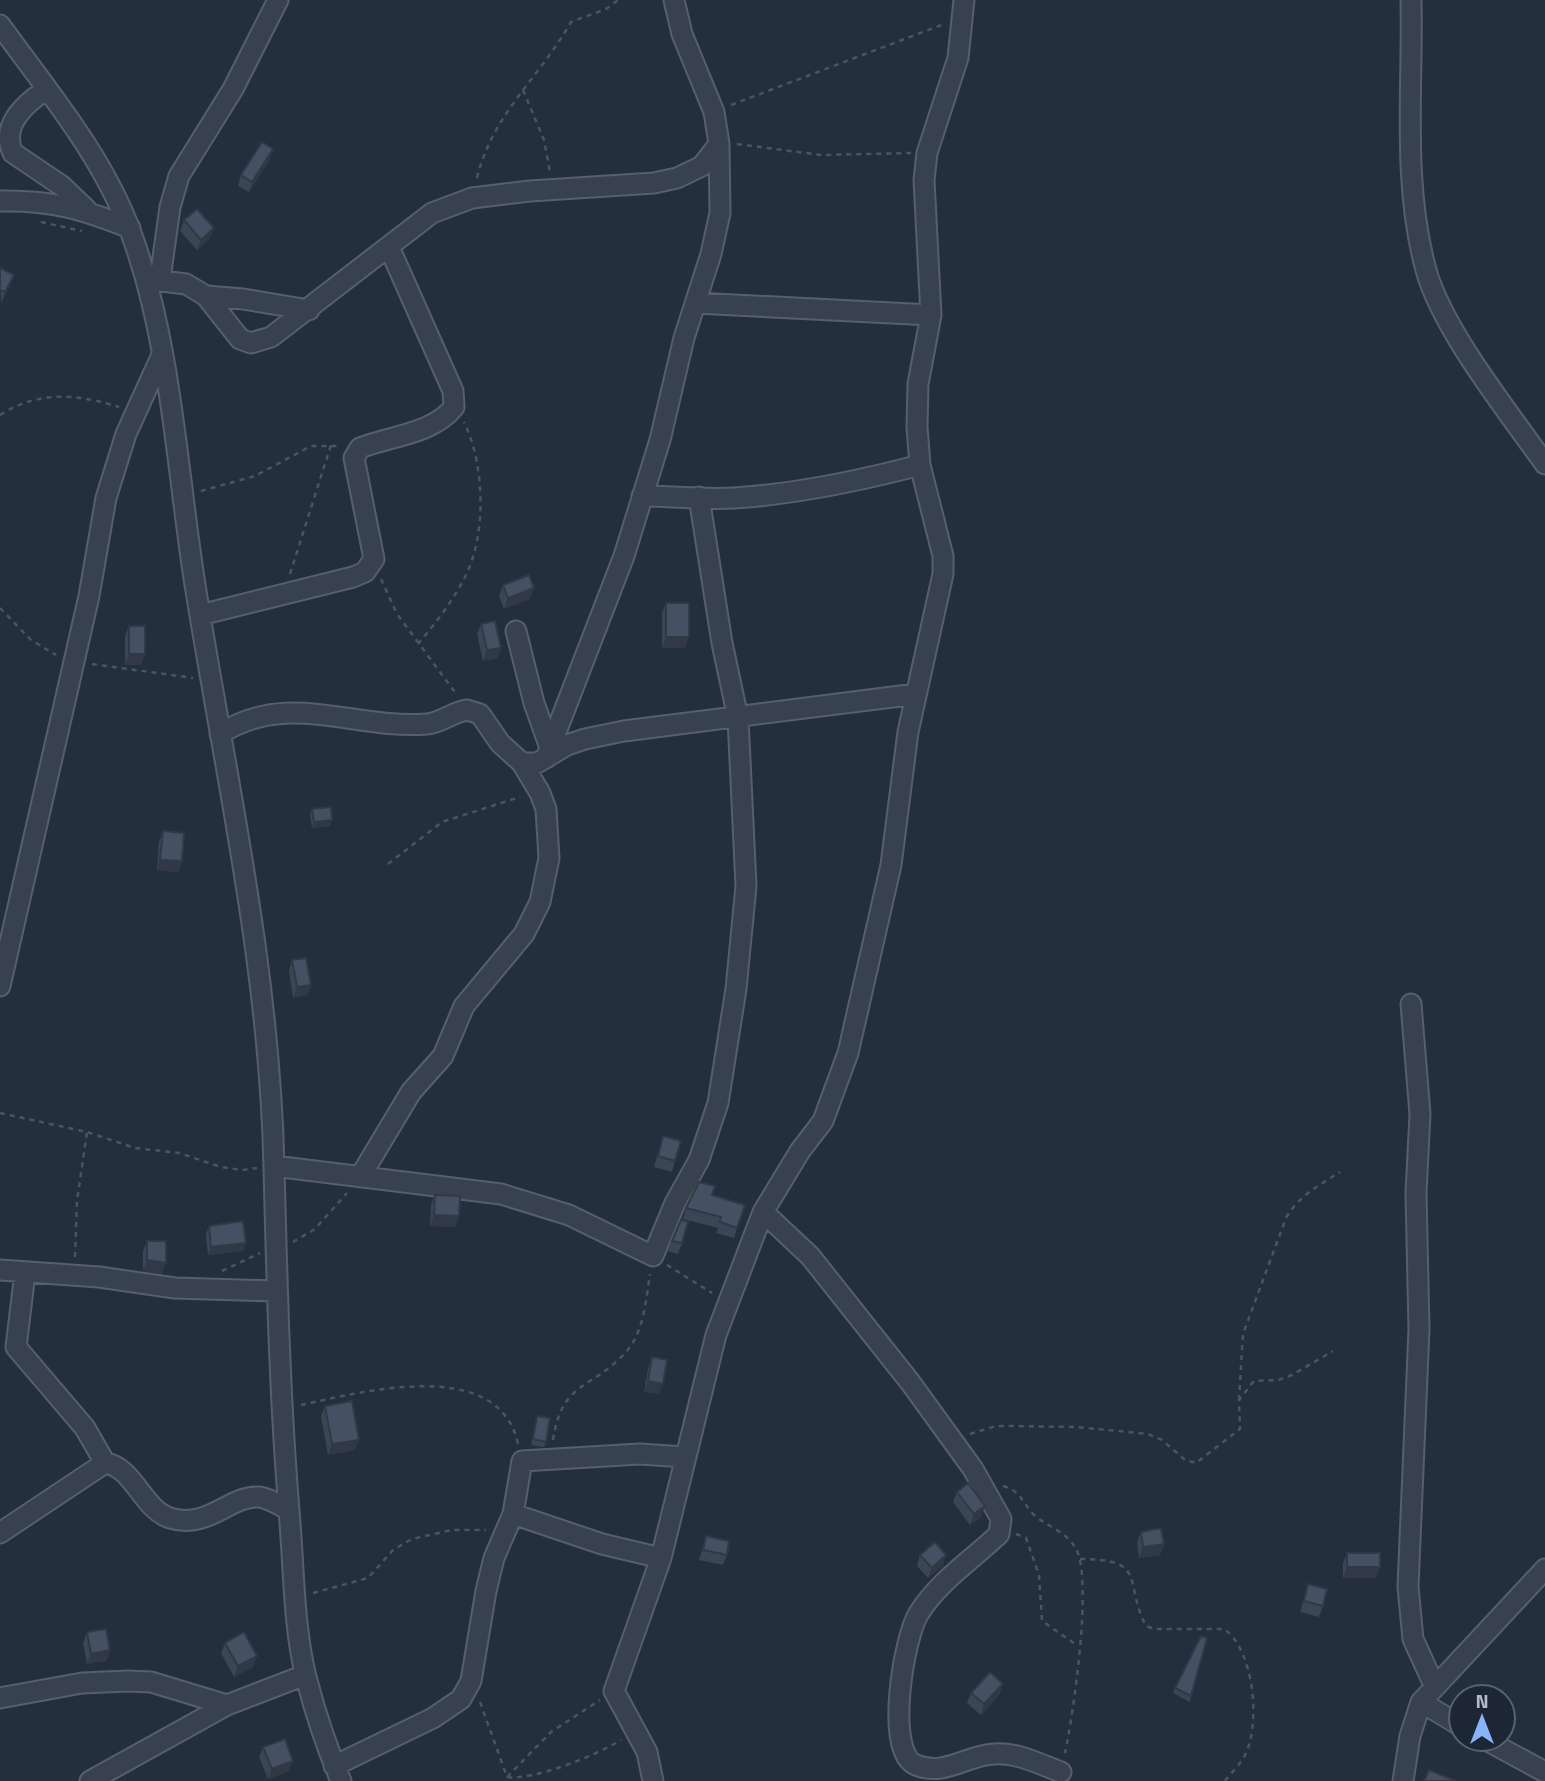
<svg xmlns="http://www.w3.org/2000/svg" width="1545" height="1781" font-family="'Titillium Web',sans-serif">
<style>
.lines{fill:none;stroke-linecap:round;stroke-linejoin:round}
.minor-casing{stroke:#565f6c;stroke-width:23}
.path{stroke:#44595c;stroke-width:2.5;stroke-dasharray:5 5;stroke-linecap:butt}
.minor{stroke:#38414e;stroke-width:19}
.wall{fill:#3b4654}
.shaded-wall{fill:#303945}
.building{fill:#455162;stroke:#303945;stroke-width:2}
</style>
<rect width="100%" height="100%" fill="#242f3e"/>
<g class="lines">
<defs>
<path id="minor" d="M1411,0C1413,90 1402,182 1426,270C1442,329 1509,413 1545,464
M0,25C47,90 103,156 131,233C172,344 177,474 196,591C227,784 270,971 274,1168C277,1287 280,1405 290,1523C294,1574 294,1628 306,1677C315,1712 327,1748 341,1781
M46,90C25,103 0,126 13,153L62,186L86,209
M0,201C52,200 82,209 130,228
M146,279L186,284L206,296L240,339L251,343L271,337L432,213L472,198L530,191L654,183L677,178L702,166L719,144
M160,279L170,207L179,176L233,89L278,0
M206,296L243,299L309,310
M696,303L931,315
M642,496C673,496 704,500 734,498C798,494 859,481 920,465
M200,615L353,577L365,572L374,559L354,458L360,448C390,436 433,434 454,407L453,391L389,247
M516,631L534,703L550,748
M220,734C288,690 354,730 427,724C441,723 453,712 467,710L480,714L500,743L522,763H537L567,745L585,739L624,731L916,694
M546,758L624,556L660,440L684,338L711,254L720,213L719,144L714,112L682,34L674,0
M0,986L89,596L106,498L126,434L161,357
M1411,1004L1420,1114L1416,1193L1419,1329L1408,1587L1413,1639L1434,1685
M274,1166L501,1194L569,1215L653,1256L675,1203L699,1160L718,1103L736,989L746,886L738,718L722,643L699,497
M360,1177L411,1092L443,1056L464,1006L524,934L540,902L549,858L546,809L540,793L522,763
M763,1212L810,1256L910,1382L973,1469L1001,1519L999,1534C972,1560 939,1581 919,1613C904,1636 884,1752 916,1765C944,1777 967,1755 994,1754C1017,1752 1039,1764 1061,1772
M0,1270L99,1277L175,1288L275,1291
M25,1273L16,1347L85,1428L105,1463
M513,1514L602,1544L661,1558
M0,1533L105,1463C134,1467 142,1509 170,1518C208,1530 230,1495 259,1497C269,1498 279,1505 289,1510
M0,1698L82,1683L128,1681L151,1682L227,1705L305,1675
M1421,1702L1461,1726
M1484,1739L1545,1772
M334,1766L433,1718L461,1699L471,1681L486,1591L494,1558L513,1514L522,1461L640,1454L685,1457
M90,1781L227,1705
M653,1781L647,1752L614,1691L661,1558L716,1335L763,1212L800,1151L823,1121L848,1053L891,865L908,732L943,574V556L920,465L917,427L918,384L931,315L924,180L927,153L958,58L964,0
M1403,1781L1410,1736L1421,1702L1545,1569"/>
</defs>
<use href="#minor" class="minor-casing"/>
<path class="path" d="M523,90L544,140L550,172
M731,105L944,24
M737,144L821,155L911,153
M477,178C492,115 539,78 571,22L606,9L618,0
M41,222L82,231
M0,415C39,390 77,394 119,407
M201,491L255,476L311,446H339
M290,574L331,445
M381,579L397,614L457,695
M0,608L31,640L56,655
M418,644C435,624 452,602 464,579C487,536 485,465 464,422
M92,664L193,678
M388,864L442,822L520,797
M0,1113L87,1132L135,1148L179,1153L221,1167L242,1170L257,1168
M293,1242L315,1229L347,1193
M75,1257L77,1201L87,1132
M667,1265L712,1293
M222,1271L260,1253
M1239,1400L1243,1334L1286,1218C1298,1196 1320,1185 1340,1172
M301,1405C361,1392 499,1355 518,1444
M970,1434L996,1426H1014L1077,1427L1148,1434L1162,1440L1185,1460L1196,1463L1240,1429L1239,1400L1254,1381L1278,1380L1292,1375L1333,1351
M553,1440C562,1380 592,1390 626,1352C644,1332 646,1299 650,1274
M1003,1486C1020,1490 1022,1502 1033,1514C1046,1526 1065,1531 1075,1547C1094,1576 1073,1716 1065,1753
M1016,1534L1026,1538L1039,1575L1042,1621L1078,1646
M1080,1559C1149,1559 1123,1582 1146,1626L1154,1629H1224C1254,1649 1261,1724 1245,1755C1240,1765 1231,1773 1225,1781
M313,1593L368,1578L393,1550L412,1539L452,1530H486
M480,1702L507,1777C533,1781 597,1755 621,1740
M507,1777L551,1732L600,1700"/>
<use href="#minor" class="minor"/>
</g>
<path class="wall" d="M270,159L249,192L238,186L241,175Z
M184,220L210,238L197,250L180,231Z
M0,268L14,275L10,286L1,303Z
M503,585L530,599L504,609L499,596Z
M666,603L685,648H662V613Z
M481,624L501,648L497,658L483,661L477,634Z
M129,626L141,665H125V636Z
M312,809L330,826L312,828L310,814Z
M163,831L182,861L178,872L157,870L159,842Z
M292,960L311,985L307,995L293,998L289,971Z
M663,1136L675,1161L672,1172L654,1167Z
M435,1195L459,1216L455,1227L430,1226L431,1205Z
M712,1195L737,1228L734,1238L716,1233L718,1228L683,1219L686,1208Z
M681,1220L682,1243L678,1254L668,1251Z
M209,1226L246,1243L243,1251L208,1255L206,1234Z
M147,1241L162,1274L143,1271V1251Z
M652,1357L659,1394L644,1392L648,1368Z
M325,1406L355,1450L328,1455L321,1416Z
M537,1416L546,1442L544,1447L531,1445Z
M957,1492L981,1517L970,1525L953,1502Z
M1141,1532L1164,1544L1160,1555L1139,1558L1137,1542Z
M706,1536L727,1555L723,1565L699,1560Z
M1347,1553L1376,1578H1343V1563Z
M920,1555L943,1566L928,1578L917,1566Z
M1308,1584L1323,1606L1319,1617L1300,1612Z
M87,1632L110,1650L106,1661L87,1664L83,1643Z
M225,1643L253,1667L234,1677L221,1653Z
M1003,1684L999,1695L981,1715L967,1703L971,1693Z
M1175,1688L1191,1696L1190,1702L1173,1693Z
M263,1747L289,1771L268,1779L259,1757Z"/>
<path class="shaded-wall" d="M273,149L270,159L249,192L252,182Z
M214,228L210,238L197,250L201,240Z
M14,275L10,286L1,303L5,292Z
M534,588L530,599L504,609L508,598Z
M666,637H689L685,648H662Z
M501,648L497,658L483,661L487,650Z
M129,654H145L141,665H125Z
M332,820L330,826L312,828L314,822Z
M160,860L182,861L178,872L157,870Z
M311,985L307,995L293,998L297,987Z
M434,1215L459,1216L455,1227L430,1226Z
M246,1243L243,1251L208,1255L211,1247Z
M147,1260L166,1263L162,1274L143,1271Z
M648,1381L663,1384L659,1394L644,1392Z
M359,1440L355,1450L328,1455L332,1444Z
M985,1506L981,1517L970,1525L974,1514Z
M1164,1544L1160,1555L1139,1558L1143,1547Z
M946,1555L943,1566L928,1578L932,1568Z
M1347,1567H1380L1376,1578H1343Z
M110,1650L106,1661L87,1664L91,1654Z
M257,1656L253,1667L234,1677L238,1666Z
M1003,1684L999,1695L981,1715L984,1704Z
M293,1761L289,1771L268,1779L272,1769Z"/>
<path class="building" d="M262,142L273,149L252,182L241,175Z
M197,209L214,228L201,240L184,220Z
M0,268L14,275L5,292L0,290Z
M529,575L534,588L508,598L503,585Z
M666,603H689V637H666Z
M495,621L501,648L487,650L481,624Z
M129,626H145V654H129Z
M331,807L332,820L314,822L312,809Z
M163,831L184,833L182,861L160,860Z
M306,958L311,985L297,987L292,960Z
M663,1136L681,1141L675,1161L658,1156Z
M699,1182L715,1186L712,1195L745,1205L737,1228L720,1222L721,1217L686,1208Z
M435,1195L460,1196L459,1216L434,1215Z
M681,1220L688,1222L682,1243L672,1241Z
M243,1221L246,1243L211,1247L209,1226Z
M147,1241H166V1263L147,1260Z
M652,1357L667,1360L663,1384L648,1381Z
M352,1401L359,1440L332,1444L325,1406Z
M537,1416L550,1418L546,1442L533,1439Z
M968,1483L985,1506L974,1514L957,1492Z
M1161,1528L1164,1544L1143,1547L1141,1532Z
M706,1536L729,1541L727,1555L703,1550Z
M935,1542L946,1555L932,1568L920,1555Z
M1347,1553H1380V1567H1347Z
M1308,1584L1327,1589L1323,1606L1304,1601Z
M106,1629L110,1650L91,1654L87,1632Z
M244,1632L257,1656L238,1666L225,1643Z
M1201,1636L1207,1638L1191,1696L1175,1688Z
M990,1672L1003,1684L984,1704L971,1693Z
M285,1739L293,1761L272,1769L263,1747Z
M1429,1770L1456,1781H1424Z"/>
<g transform="translate(1482 1718)"><circle r="33" fill="#1d2633" stroke="#59626f" stroke-width="2"/>
<path d="M0-5L12 26L0 18L-12 26Z" fill="#8ab4f8"/>
<text y="-10" font-size="19" font-weight="bold" text-anchor="middle" fill="#b4bcc9">N</text>
</g>
</svg>
